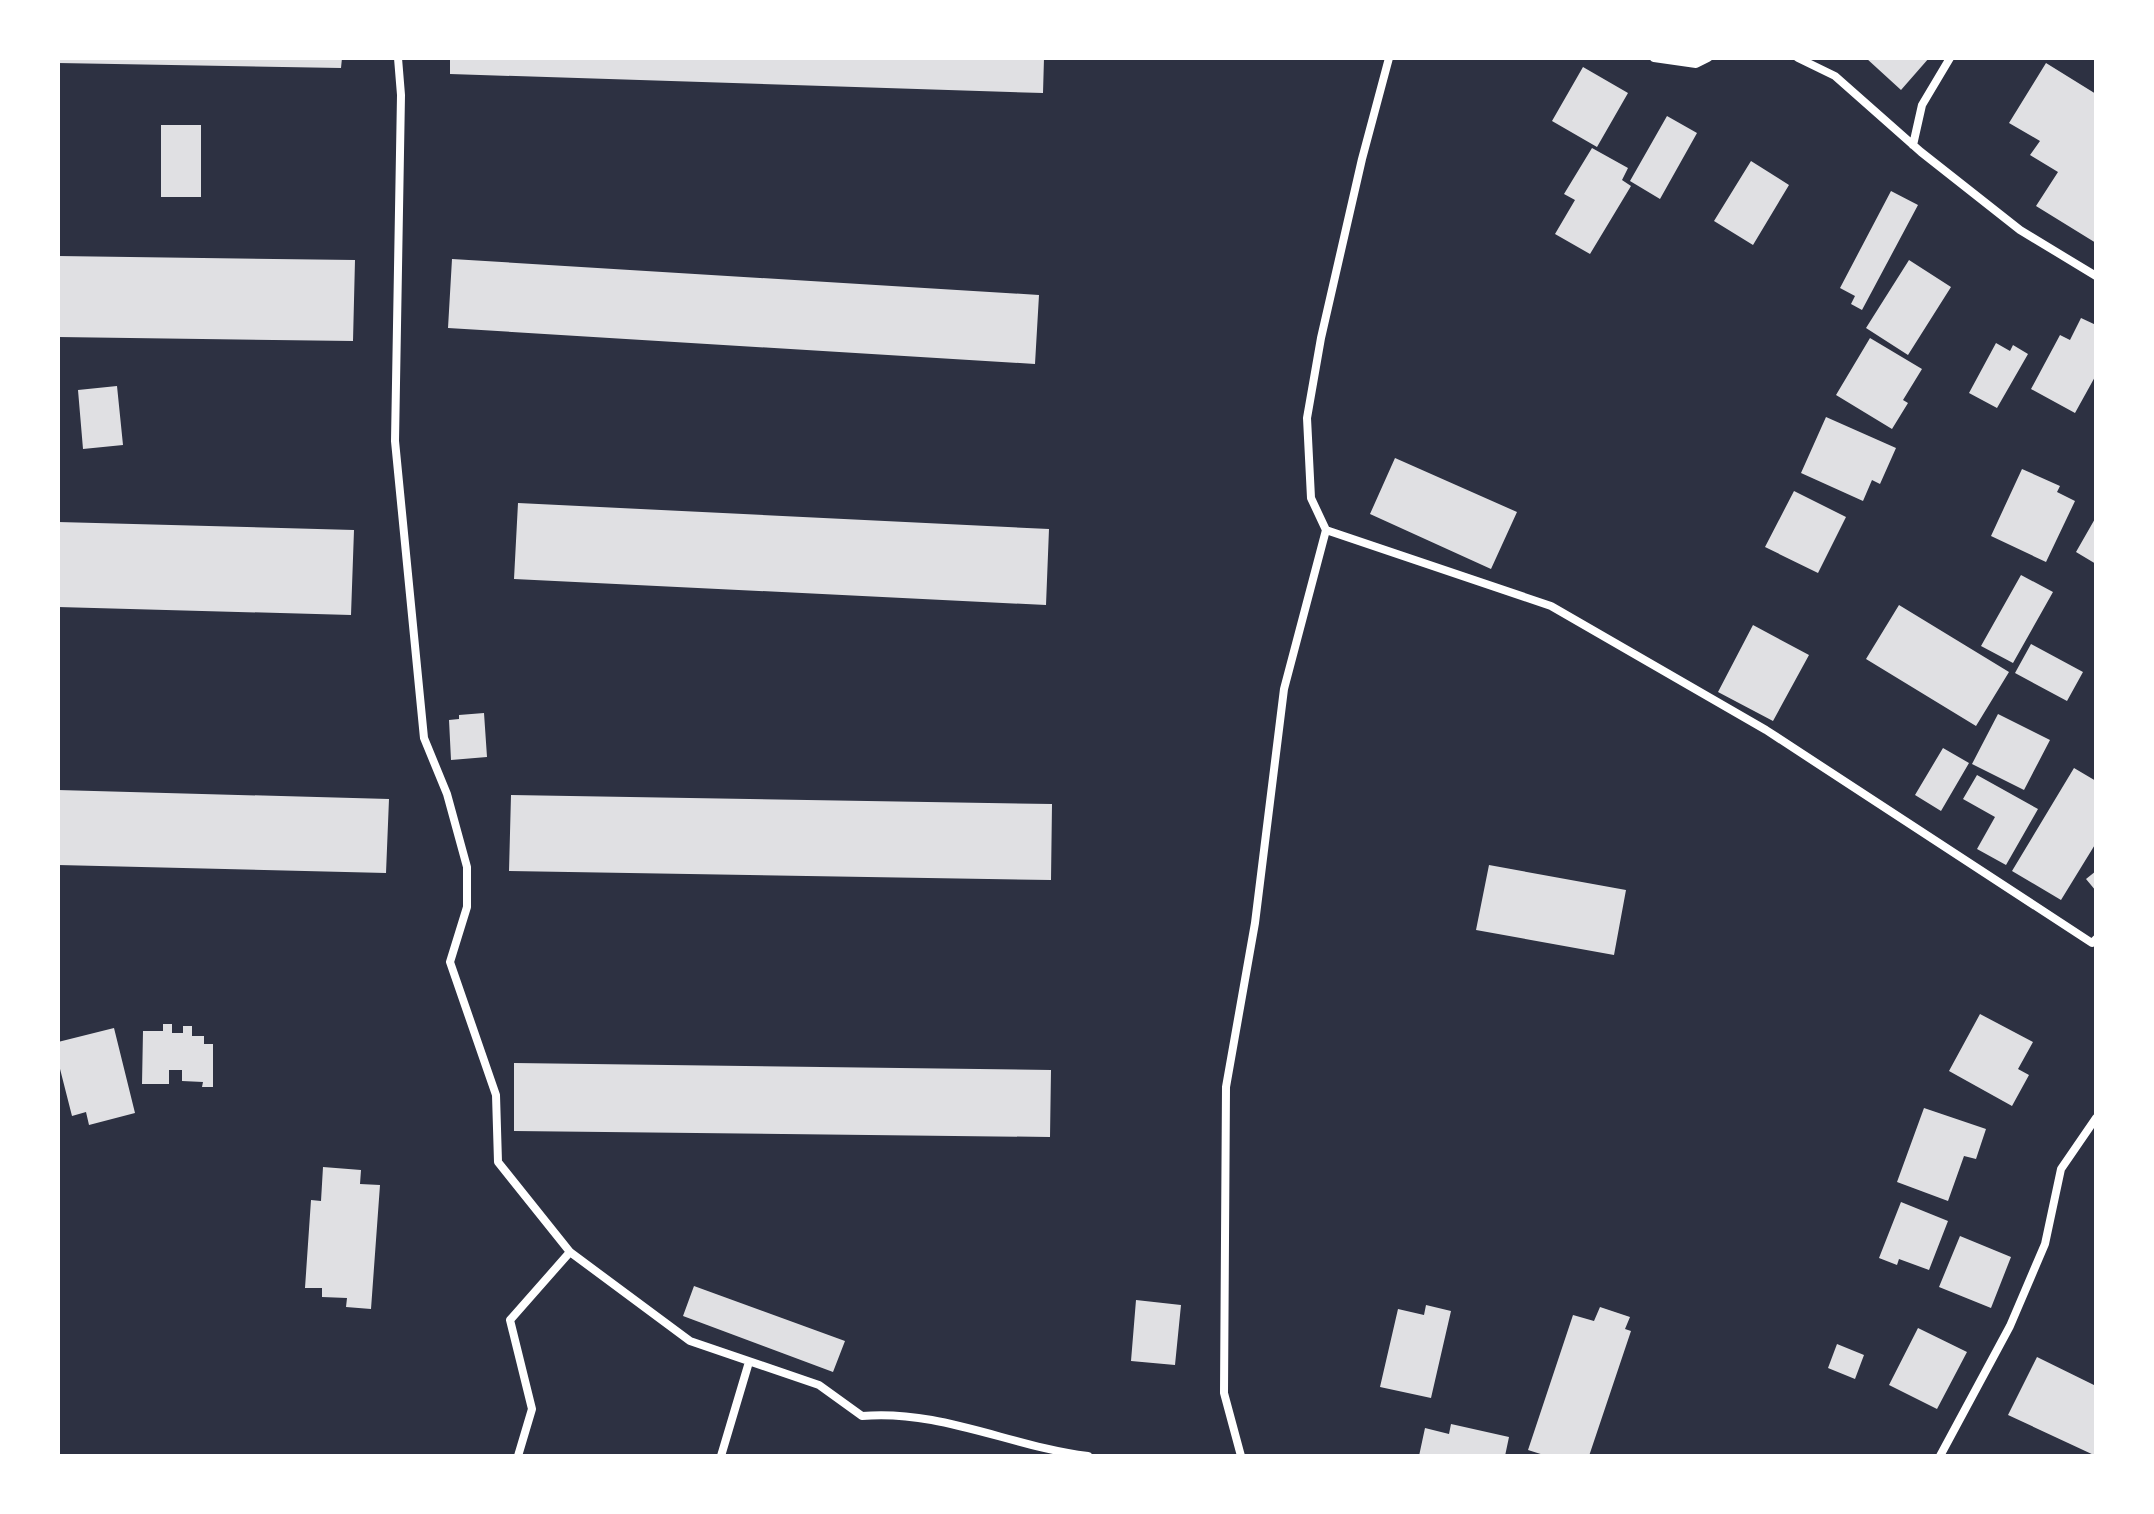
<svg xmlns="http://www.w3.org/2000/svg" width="2154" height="1514" font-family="Ubuntu,sans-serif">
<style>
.building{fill:#e0e0e3}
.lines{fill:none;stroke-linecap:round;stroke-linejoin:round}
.minor{stroke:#fff;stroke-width:8}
</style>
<rect width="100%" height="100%" fill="#2d3142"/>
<path class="building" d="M58,58H342L341,68L58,63Z
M450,58H1044L1043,93L450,74Z
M1866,58H1929L1901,90Z
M2046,63L2096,94V243L2036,206L2058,172L2030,155L2040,141L2009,123Z
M1583,67L1628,93L1597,147L1552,121Z
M1667,116L1697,133L1660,199L1630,181Z
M161,125H201V197H161Z
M1592,148L1628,168L1622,180L1631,186L1590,254L1555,234L1575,200L1564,194Z
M1751,161L1789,185L1753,245L1714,221Z
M1891,191L1918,205L1862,310L1851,304L1855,296L1840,288Z
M58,256L355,260L353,341L58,337Z
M452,259L1039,295L1035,364L448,328Z
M1909,260L1951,287L1908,355L1866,328Z
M2081,318L2096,325V375L2075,413L2031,389L2060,335L2070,340Z
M1870,338L1922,369L1903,400L1908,403L1892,429L1836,395Z
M1996,343L2010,351L2013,345L2028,354L1997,408L1969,393Z
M117,386L123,445L83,449L78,390Z
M1826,417L1896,448L1880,484L1872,480L1863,501L1801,473Z
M1395,458L1517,512L1491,569L1370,514Z
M2022,469L2060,486L2057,492L2075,501L2046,562L1991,536Z
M1794,491L1846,517L1818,573L1765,547Z
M518,503L1049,529L1046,605L514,579Z
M2096,517V564L2076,552Z
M58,522L354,530L351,615L58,607Z
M2021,575L2053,592L2013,663L1981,646Z
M1899,605L2009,672L1976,726L1866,659Z
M1753,625L1809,655L1773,721L1718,692Z
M2031,644L2083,672L2067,701L2015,673Z
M484,713L487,757L451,760L449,720L459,719V715Z
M1998,714L2050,740L2024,790L1972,764Z
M1943,748L1969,763L1941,811L1915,795Z
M2074,768L2096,781V843L2061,900L2012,871Z
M1977,775L2038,809L2006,865L1977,849L1995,817L1963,799Z
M58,790L389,799L386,873L58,865Z
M511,795L1052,804L1051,880L509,871Z
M1489,865L1626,890L1614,955L1476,930Z
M2096,871V891L2086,879Z
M1980,1014L2033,1042L2018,1069L2029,1075L2012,1106L1949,1071Z
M163,1024H172V1033H183V1026H192V1036H204V1044H213V1087H202L203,1082L182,1081V1070H169V1084H142L143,1031H163Z
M114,1028L135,1113L89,1125L86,1112L72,1116L58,1061V1042Z
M514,1063L1051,1070L1050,1137L514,1131Z
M1924,1108L1986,1129L1976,1159L1964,1156L1948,1201L1897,1182Z
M323,1167L361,1170L360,1184L380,1185L371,1309L346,1307L347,1298L322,1297V1288H305L311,1200L321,1201Z
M1901,1202L1948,1221L1929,1270L1899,1259L1897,1265L1879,1258Z
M1960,1236L2011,1257L1991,1308L1939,1287Z
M694,1286L845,1341L833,1372L683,1316Z
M1136,1300L1181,1305L1175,1365L1131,1361Z
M1426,1305L1451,1311L1431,1398L1380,1387L1398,1309L1424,1315Z
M1600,1307L1630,1317L1625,1329L1631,1331L1589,1456H1547L1528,1450L1573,1315L1594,1321Z
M1918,1328L1967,1352L1937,1409L1889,1385Z
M1837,1344L1864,1355L1855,1379L1828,1368Z
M2037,1357L2096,1386V1456L2008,1415Z
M1451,1424L1509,1437L1505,1456H1419L1425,1428L1449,1434Z"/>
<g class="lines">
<path class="minor" d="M398,58L401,95L395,441L424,738L447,794L467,867V907L450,962L496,1095L498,1162L570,1252L690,1341L819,1385L862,1416C940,1409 1012,1447 1088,1456
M1654,58L1696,64L1708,58
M1798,58L1835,76L1921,152L2020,230L2096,276
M1913,145L1922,105L1950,58
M1326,530L1311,498L1307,418L1321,338L1362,159L1389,58
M518,1456L532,1409L510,1320L570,1252
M721,1456L749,1362
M1241,1456L1224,1393L1226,1087L1255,923L1284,689L1326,530L1551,606L1766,730L2092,943L2096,939
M1940,1456L2010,1326L2045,1244L2061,1169L2096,1118"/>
</g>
<rect width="2154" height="1514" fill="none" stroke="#ffffff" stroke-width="120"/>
</svg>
